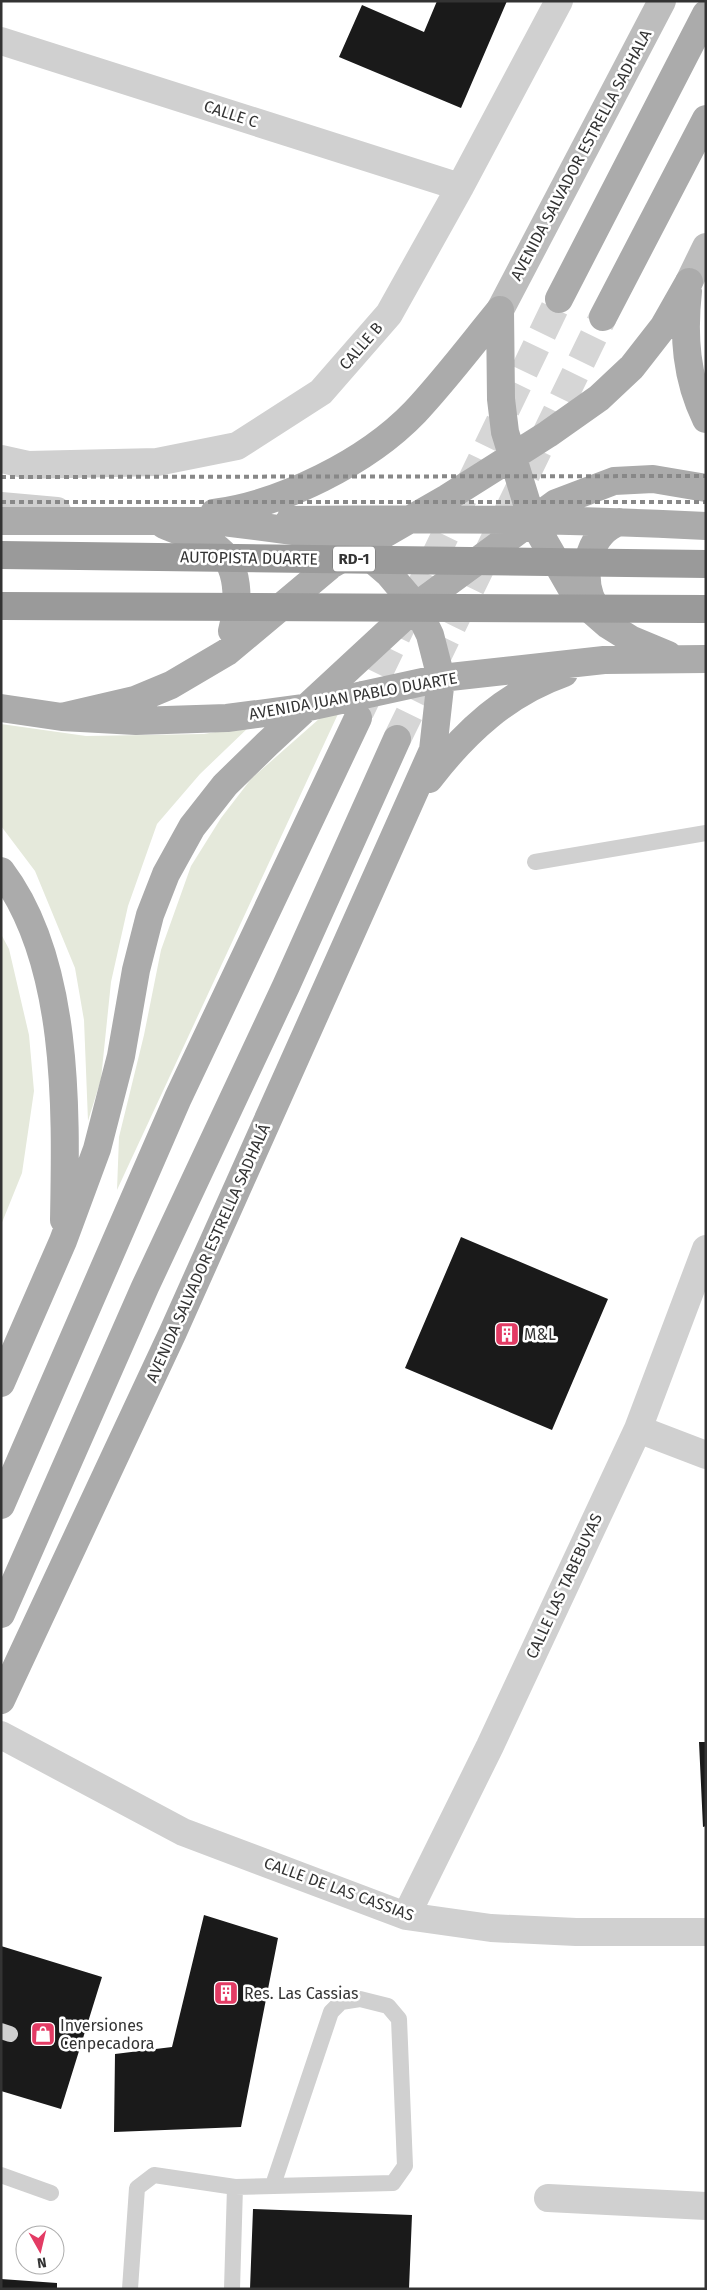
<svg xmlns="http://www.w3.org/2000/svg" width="707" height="2290" font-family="'Fira Sans',sans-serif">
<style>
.green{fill:#e5e9db}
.building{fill:#1a1a1a}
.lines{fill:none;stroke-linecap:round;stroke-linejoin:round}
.primary-tunnel{stroke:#d6d6d6;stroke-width:28;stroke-dasharray:28 14;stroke-linecap:butt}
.lane{stroke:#d0d0d0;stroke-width:16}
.street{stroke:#d0d0d0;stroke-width:28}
.secondary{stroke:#bdbdbd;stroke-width:28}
.primary{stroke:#ababab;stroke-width:28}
.highway{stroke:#9a9a9a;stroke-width:28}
.rail{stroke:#888;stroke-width:4;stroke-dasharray:5 4;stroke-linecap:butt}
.labels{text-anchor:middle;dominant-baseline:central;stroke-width:5;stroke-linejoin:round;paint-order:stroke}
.shield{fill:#fff;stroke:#707070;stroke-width:1}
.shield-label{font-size:15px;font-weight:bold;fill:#333}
.street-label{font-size:16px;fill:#333;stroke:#fff}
.poi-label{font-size:16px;fill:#333;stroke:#fff;text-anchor:start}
</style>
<rect width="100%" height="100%" fill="#fff"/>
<path class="green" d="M328,711L338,714L117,1190L119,1137L144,1035L161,950L191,866L221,818L251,779Z
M1,724L86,736L204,734L250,726L200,774L157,824L128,906L111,982L101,1079L88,1121L84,1020L75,968L35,871L1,826Z
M1,934L9,949L29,1035L34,1091L22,1173L1,1225Z"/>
<path class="building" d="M437,1H507L461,108L339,57L362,5L424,32Z
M461,1237L608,1299L552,1430L405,1368Z
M699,1742H706V1826L703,1827Z
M204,1915L278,1938L241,2127L114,2132L115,2054L172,2047Z
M1,1946L102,1977L61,2109L1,2091Z
M253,2209L412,2215L409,2289H250Z
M1,2279L57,2283V2289H1Z"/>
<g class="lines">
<path class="primary-tunnel" d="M360,712L559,299
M397,739L603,317"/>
<path class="lane" d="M535,862L706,833
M1,2031L10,2034
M1,2175L51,2193
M130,2289L137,2188L154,2175L235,2187L393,2183L405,2166L399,2019L388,2006L360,1999L341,2002L331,2012L273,2185
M232,2289L235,2187"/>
<path class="street" d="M1,41L460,187
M1,459L28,465L157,462L237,446L321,392L389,314L460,187L559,1
M1,506L57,511
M638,1429L706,1455
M1,1735L183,1832L406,1916L491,1928L576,1932H706
M406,1916L490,1746L638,1429L706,1249
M548,2198L706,2206"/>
<path class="secondary" d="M689,282L706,247
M500,310L662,1"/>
<path class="primary" d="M688,291C683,336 686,378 706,419
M559,299L706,14
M500,310L501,399L505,432L532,520L577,598L608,625L632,640L668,655
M603,317L706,119
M214,513C282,504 367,462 415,412C445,380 472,344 500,310
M290,520C429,518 567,519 706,526
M1,521H232
M164,525C180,532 200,537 214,546C241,563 239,604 232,631
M601,613C597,608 592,602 590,596C581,569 591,532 619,522
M1,708L62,717L136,721L227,718L304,708L441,678L604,660L706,659
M62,717L135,700L171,685L227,652L331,565L447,498L548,434L599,398L632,367L664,326L689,282
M429,779C465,732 507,693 564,673
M1,871C70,962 66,1112 64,1220
M1,1383L63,1241L97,1149L121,1056L136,970L150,915L166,874L192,827L225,785L267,744L416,606L556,503L614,481L653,479L706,488
M1,1505L178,1098L358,718
M1,1614L145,1287L286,986L397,739
M1,1700L173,1332L433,750L441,678L430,635L416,606L389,574L360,549L301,532L215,521"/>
<path class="highway" d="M1,555L706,564
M1,606L706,609"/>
<path class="rail" d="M1,477L706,476
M1,502H706"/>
</g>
<defs>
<symbol id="building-square" viewBox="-11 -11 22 22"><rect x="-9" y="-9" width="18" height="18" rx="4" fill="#e33b64" stroke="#fff"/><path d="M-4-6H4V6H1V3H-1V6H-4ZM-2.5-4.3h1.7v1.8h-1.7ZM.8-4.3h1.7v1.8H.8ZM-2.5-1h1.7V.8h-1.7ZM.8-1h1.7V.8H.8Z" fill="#fff"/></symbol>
<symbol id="shop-square" viewBox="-11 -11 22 22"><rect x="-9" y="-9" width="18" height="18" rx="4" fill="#e33b64" stroke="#fff"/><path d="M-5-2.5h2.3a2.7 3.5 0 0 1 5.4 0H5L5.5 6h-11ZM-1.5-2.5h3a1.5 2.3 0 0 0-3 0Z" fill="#fff"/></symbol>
</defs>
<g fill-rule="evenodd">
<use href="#building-square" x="493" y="1320" width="28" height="28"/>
<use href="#building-square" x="212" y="1979" width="28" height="28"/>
<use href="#shop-square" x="29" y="2020" width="28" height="28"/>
</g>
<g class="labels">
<rect class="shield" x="333" y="546.5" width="42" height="25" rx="4"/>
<g class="shield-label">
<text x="354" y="559">RD-1</text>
</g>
<g class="street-label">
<text transform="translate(231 114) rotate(18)">CALLE C</text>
<text transform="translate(581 155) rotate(-62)">AVENIDA SALVADOR ESTRELLA SADHALA</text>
<text transform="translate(361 346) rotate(-49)">CALLE B</text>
<text transform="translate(249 558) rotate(1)">AUTOPISTA DUARTE</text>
<text transform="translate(353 696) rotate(-10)">AVENIDA JUAN PABLO DUARTE</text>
<text transform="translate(208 1253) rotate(-66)">AVENIDA SALVADOR ESTRELLA SADHALÁ</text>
<text transform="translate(564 1586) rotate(-65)">CALLE LAS TABEBUYAS</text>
<text transform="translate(339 1889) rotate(20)">CALLE DE LAS CASSIAS</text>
</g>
<g class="poi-label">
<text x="524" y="1334">M&amp;L</text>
<text x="244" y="1993">Res. Las Cassias</text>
<text x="60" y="2025">Inversiones<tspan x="60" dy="18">Cenpecadora</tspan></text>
</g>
</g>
<rect width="707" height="2290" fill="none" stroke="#333333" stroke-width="5"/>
<g transform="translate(40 2250) rotate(172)"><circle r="24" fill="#ffffff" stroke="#adadad"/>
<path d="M0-4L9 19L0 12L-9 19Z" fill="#e33b64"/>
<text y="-8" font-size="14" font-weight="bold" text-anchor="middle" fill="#333333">N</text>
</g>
</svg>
